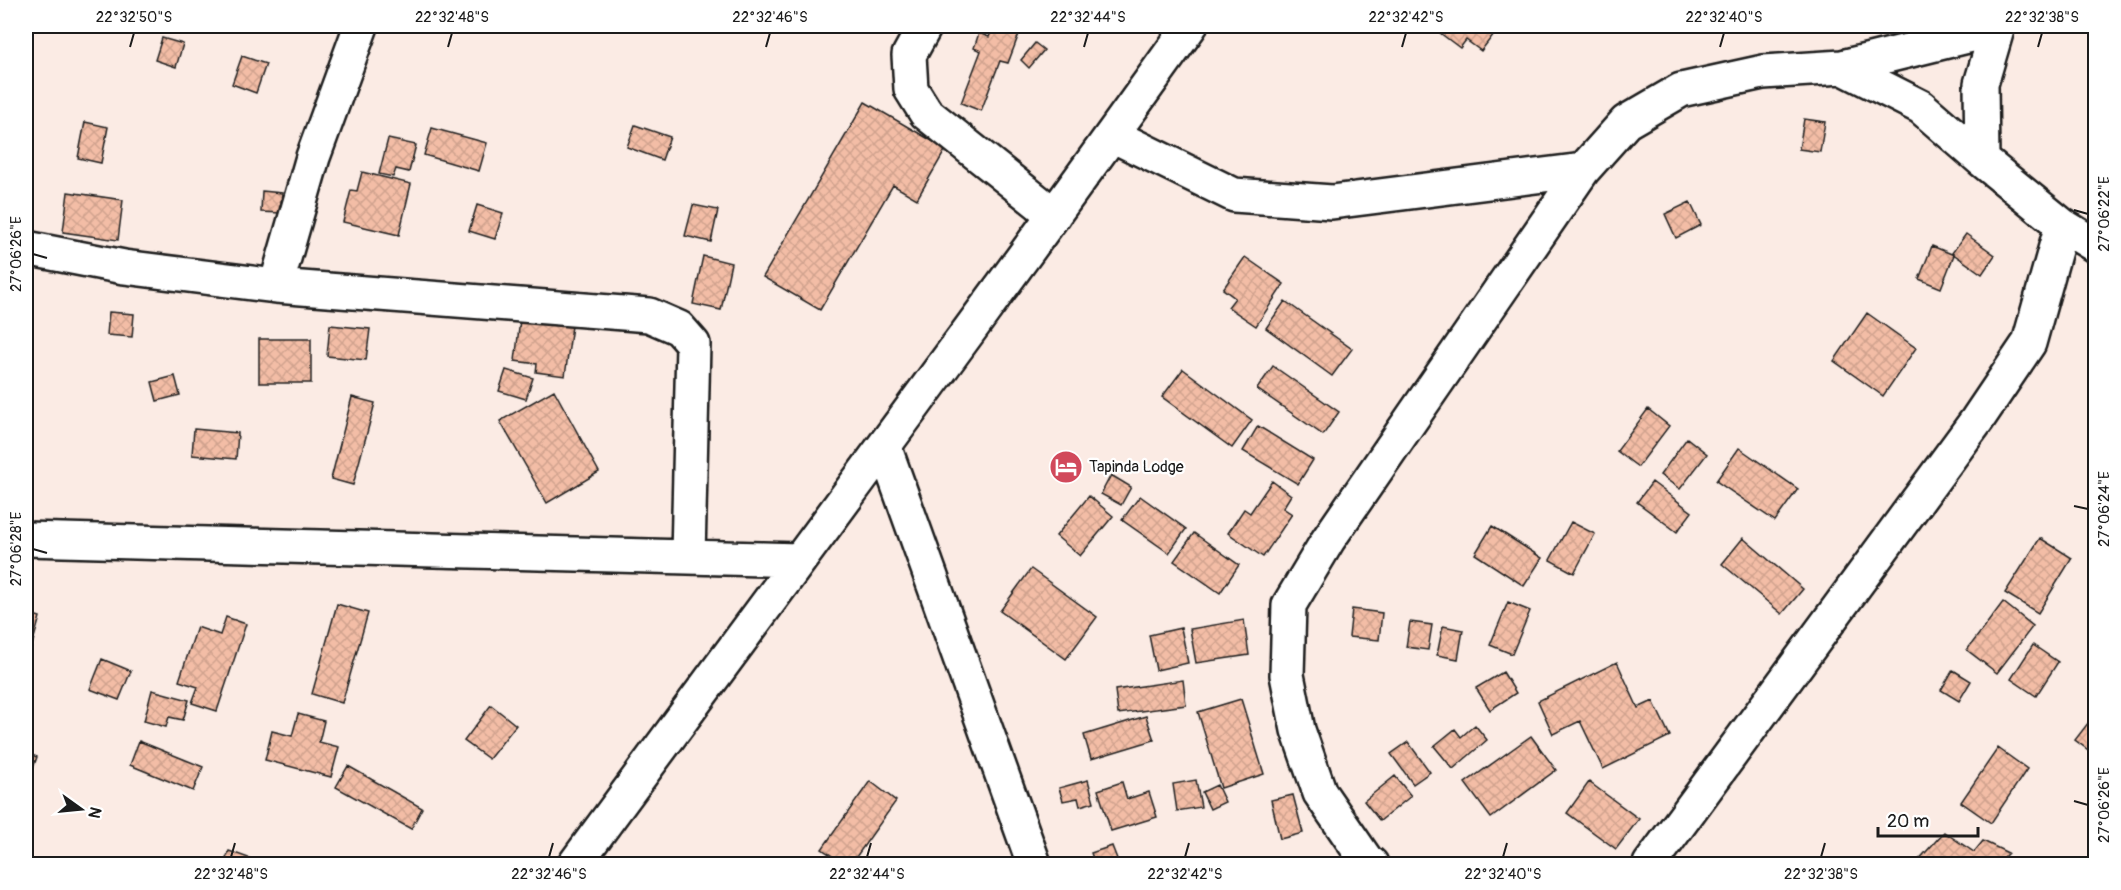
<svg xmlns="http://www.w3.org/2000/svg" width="2121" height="890" font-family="Pangolin,sans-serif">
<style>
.building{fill:url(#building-cross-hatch);stroke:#1c1c1c;stroke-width:1.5}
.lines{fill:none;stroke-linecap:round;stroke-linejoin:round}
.minor-casing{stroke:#1c1c1c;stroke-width:38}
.minor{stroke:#fff;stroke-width:33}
.ticks{fill:none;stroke:#1c1c1c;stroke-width:2}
.labels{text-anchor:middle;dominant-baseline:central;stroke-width:4.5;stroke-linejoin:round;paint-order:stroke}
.poi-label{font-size:16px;fill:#1c1c1c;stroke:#fff;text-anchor:start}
.neatline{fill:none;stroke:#1c1c1c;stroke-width:2}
.ticks-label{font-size:15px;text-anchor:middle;fill:#1c1c1c}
</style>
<defs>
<pattern id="building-cross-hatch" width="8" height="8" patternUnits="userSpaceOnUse" patternTransform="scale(1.5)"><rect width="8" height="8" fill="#f3bda6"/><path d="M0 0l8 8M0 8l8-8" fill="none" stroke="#d0a28e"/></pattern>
</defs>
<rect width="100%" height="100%" fill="#fbebe4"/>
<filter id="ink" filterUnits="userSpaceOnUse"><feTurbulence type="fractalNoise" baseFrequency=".0167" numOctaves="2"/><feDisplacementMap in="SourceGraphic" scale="12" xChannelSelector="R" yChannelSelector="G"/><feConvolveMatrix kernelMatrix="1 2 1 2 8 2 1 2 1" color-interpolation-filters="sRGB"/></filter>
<g filter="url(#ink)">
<path class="building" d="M994,26H1022L1008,63L1000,61L981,111L961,103L981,51L974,48L979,33L989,37Z
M1440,26H1500L1481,51L1466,40L1460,48L1436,30Z
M162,38L183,44L176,67L155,60Z
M1035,43L1044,50L1029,68L1021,60Z
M242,56L266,64L256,93L232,84Z
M865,102L946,149L917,199L893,185L820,310L763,277Z
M1804,119L1825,122L1820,152L1799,149Z
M85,122L108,127L101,163L78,158Z
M635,125L670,137L662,160L627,147Z
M432,128L487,143L479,171L424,155Z
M388,139L416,145L409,172L396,169L393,177L379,174Z
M362,172L411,184L399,235L343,222L351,190L357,191Z
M262,191L282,193L280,213L261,212Z
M68,192L123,200L118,240L63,232Z
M1690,202L1701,225L1676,238L1665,214Z
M477,205L503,213L495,239L469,231Z
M693,205L718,210L711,242L685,236Z
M1966,234L1995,255L1982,274L1952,253Z
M1932,246L1954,255L1941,288L1919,279Z
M703,256L731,263L721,310L693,304Z
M1245,257L1284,284L1256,326L1228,307L1235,298L1223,289Z
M1285,301L1352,349L1332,376L1266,328Z
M109,312L134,314L132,337L107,335Z
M1867,313L1916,348L1883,396L1834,361Z
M520,320L572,326L565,376L536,372L537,364L515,361Z
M330,325L370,329L366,360L327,356Z
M259,339H311V383H259Z
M1273,366L1339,412L1323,435L1257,389Z
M1183,369L1252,420L1232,448L1162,397Z
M506,370L533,378L526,399L499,391Z
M175,376L180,395L157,401L152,382Z
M554,390L599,472L547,503L500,421Z
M352,397L375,403L353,485L331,479Z
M1648,409L1669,426L1638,467L1617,451Z
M1258,426L1313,460L1298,484L1243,451Z
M194,429L238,433L236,459L192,455Z
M1687,438L1707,454L1680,489L1660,475Z
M1739,448L1798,489L1775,521L1716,481Z
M1111,475L1131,487L1121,505L1101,494Z
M1272,481L1291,495L1283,508L1292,514L1263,557L1228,533L1244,509L1250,513Z
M1652,482L1692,512L1677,532L1637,502Z
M1089,496L1113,516L1080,556L1056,536Z
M1140,496L1186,529L1169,553L1122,520Z
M1571,522L1595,534L1574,573L1550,560Z
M1492,526L1542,558L1524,586L1475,554Z
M1194,533L1239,565L1220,593L1174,561Z
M1743,538L1803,589L1782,614L1722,564Z
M2040,538L2072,558L2038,613L2005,593Z
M1031,569L1097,617L1066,659L1000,611Z
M1508,602L1530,611L1512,654L1490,645Z
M2003,602L2033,626L1997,673L1967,650Z
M337,604L368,613L342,703L312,694Z
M1352,609L1382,613L1379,640L1349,637Z
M26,613L40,617L30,652L26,651Z
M226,617L246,624L217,711L192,703L198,687L179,681L197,627L220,635Z
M1244,620L1249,655L1196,663L1190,629Z
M1410,622L1432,625L1428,650L1406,647Z
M1443,626L1463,630L1458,659L1437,655Z
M1181,628L1188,663L1156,670L1149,635Z
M2033,645L2058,662L2036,696L2011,679Z
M102,659L131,671L119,700L90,689Z
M1617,662L1638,708L1653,701L1670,736L1603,769L1580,721L1553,734L1538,701Z
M1953,670L1971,681L1959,701L1941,690Z
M1503,672L1516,693L1490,710L1476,688Z
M1183,680L1186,705L1118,714L1115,690Z
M152,690L189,700L183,720L169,717L166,727L144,721Z
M1241,699L1264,774L1221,788L1198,712Z
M491,705L516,725L489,759L464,741Z
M298,714L324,721L319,742L339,747L331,777L265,760L272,731L292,736Z
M1146,716L1154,740L1091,759L1084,735Z
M2092,718L2096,721L2095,755L2075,740Z
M1475,725L1487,740L1453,769L1434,746L1455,729L1461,737Z
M1531,736L1556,770L1491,818L1465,783Z
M139,741L203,767L193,791L130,765Z
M1408,742L1430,772L1413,784L1391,754Z
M1998,748L2027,769L1991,823L1961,802Z
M26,753L37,757L29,779L26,778Z
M348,766L422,808L411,829L336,787Z
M1395,776L1411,796L1380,821L1364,801Z
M1088,780L1094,802L1080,806L1078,798L1063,801L1059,788Z
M1196,780L1201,807L1177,811L1173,784Z
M870,781L896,801L851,864H844L822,849Z
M1122,782L1127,799L1149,792L1157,817L1111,831L1098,790Z
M1589,782L1639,819L1616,849L1567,813Z
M1217,785L1225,802L1210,809L1202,792Z
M1293,795L1303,833L1280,839L1271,800Z
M1944,832L1974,852L1983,841L2008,853L1997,864H1919L1916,863Z
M1112,846L1119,864H1095L1091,853Z
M229,851L265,864H224Z"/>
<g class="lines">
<defs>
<path id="minor" d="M925,26L909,55L911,89L926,113L1054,215
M1998,26L1981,84L1982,160L2062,225L2096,246
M1842,67L1921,107L1982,160
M1112,135L1234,195L1332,202L1583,170
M26,248L124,267L276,286L649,315L679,328L693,344L688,556
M276,286L313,157L361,26
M884,446L1034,864
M26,539L799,560
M575,864C780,585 989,308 1190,26
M1371,864L1366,860L1320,793L1298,730L1287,675L1289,605L1328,540L1583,170L1626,122L1681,90L1763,72L1842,67L1996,29
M1650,864L1977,420L2029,343L2062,225"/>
</defs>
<use href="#minor" class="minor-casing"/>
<use href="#minor" class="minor"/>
</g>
</g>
<path class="ticks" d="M130,47L134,33M448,47L452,33M766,47L770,33M1084,47L1088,33M1402,47L1406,33M1720,47L1724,33M2038,47L2042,33M2074,210L2088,214M33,254L47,258M2074,506L2088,509M33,549L47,553M2074,801L2088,805M231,857L235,843M549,857L553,843M867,857L871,843M1185,857L1189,843M1503,857L1507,843M1821,857L1825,843"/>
<defs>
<symbol id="hotel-disc" viewBox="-11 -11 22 22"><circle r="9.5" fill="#d1495b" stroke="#fff"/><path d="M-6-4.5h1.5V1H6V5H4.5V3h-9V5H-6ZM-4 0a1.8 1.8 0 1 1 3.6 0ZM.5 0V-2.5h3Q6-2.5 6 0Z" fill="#fff"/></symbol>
</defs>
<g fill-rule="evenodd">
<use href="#hotel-disc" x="1047" y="448" width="38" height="38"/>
</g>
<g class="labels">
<g class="poi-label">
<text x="1089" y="467">Tapinda Lodge</text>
</g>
</g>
<rect width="2121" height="890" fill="none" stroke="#fff" stroke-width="66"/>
<g transform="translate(81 809) rotate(105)" stroke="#ffffff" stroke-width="4.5" paint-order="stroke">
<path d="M0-4.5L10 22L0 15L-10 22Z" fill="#1c1c1c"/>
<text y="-9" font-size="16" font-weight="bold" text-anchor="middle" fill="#1c1c1c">N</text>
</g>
<path d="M1878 827v9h100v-9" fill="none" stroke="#1c1c1c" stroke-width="3"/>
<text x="1887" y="827" font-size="18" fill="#1c1c1c" stroke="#ffffff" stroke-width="4.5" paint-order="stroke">20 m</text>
<rect x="33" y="33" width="2055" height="824" class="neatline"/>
<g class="ticks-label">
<text x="134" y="22">22°32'50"S</text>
<text x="452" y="22">22°32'48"S</text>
<text x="770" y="22">22°32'46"S</text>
<text x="1088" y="22">22°32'44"S</text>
<text x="1406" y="22">22°32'42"S</text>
<text x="1724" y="22">22°32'40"S</text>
<text x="2042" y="22">22°32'38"S</text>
<text transform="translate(2104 214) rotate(-90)" y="5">27°06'22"E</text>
<text transform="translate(16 254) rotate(-90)" y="5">27°06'26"E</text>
<text transform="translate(2104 509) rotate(-90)" y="5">27°06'24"E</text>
<text transform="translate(16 549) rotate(-90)" y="5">27°06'28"E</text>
<text transform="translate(2104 805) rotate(-90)" y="5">27°06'26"E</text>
<text x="231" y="879">22°32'48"S</text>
<text x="549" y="879">22°32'46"S</text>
<text x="867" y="879">22°32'44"S</text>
<text x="1185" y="879">22°32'42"S</text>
<text x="1503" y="879">22°32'40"S</text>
<text x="1821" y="879">22°32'38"S</text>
</g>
</svg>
